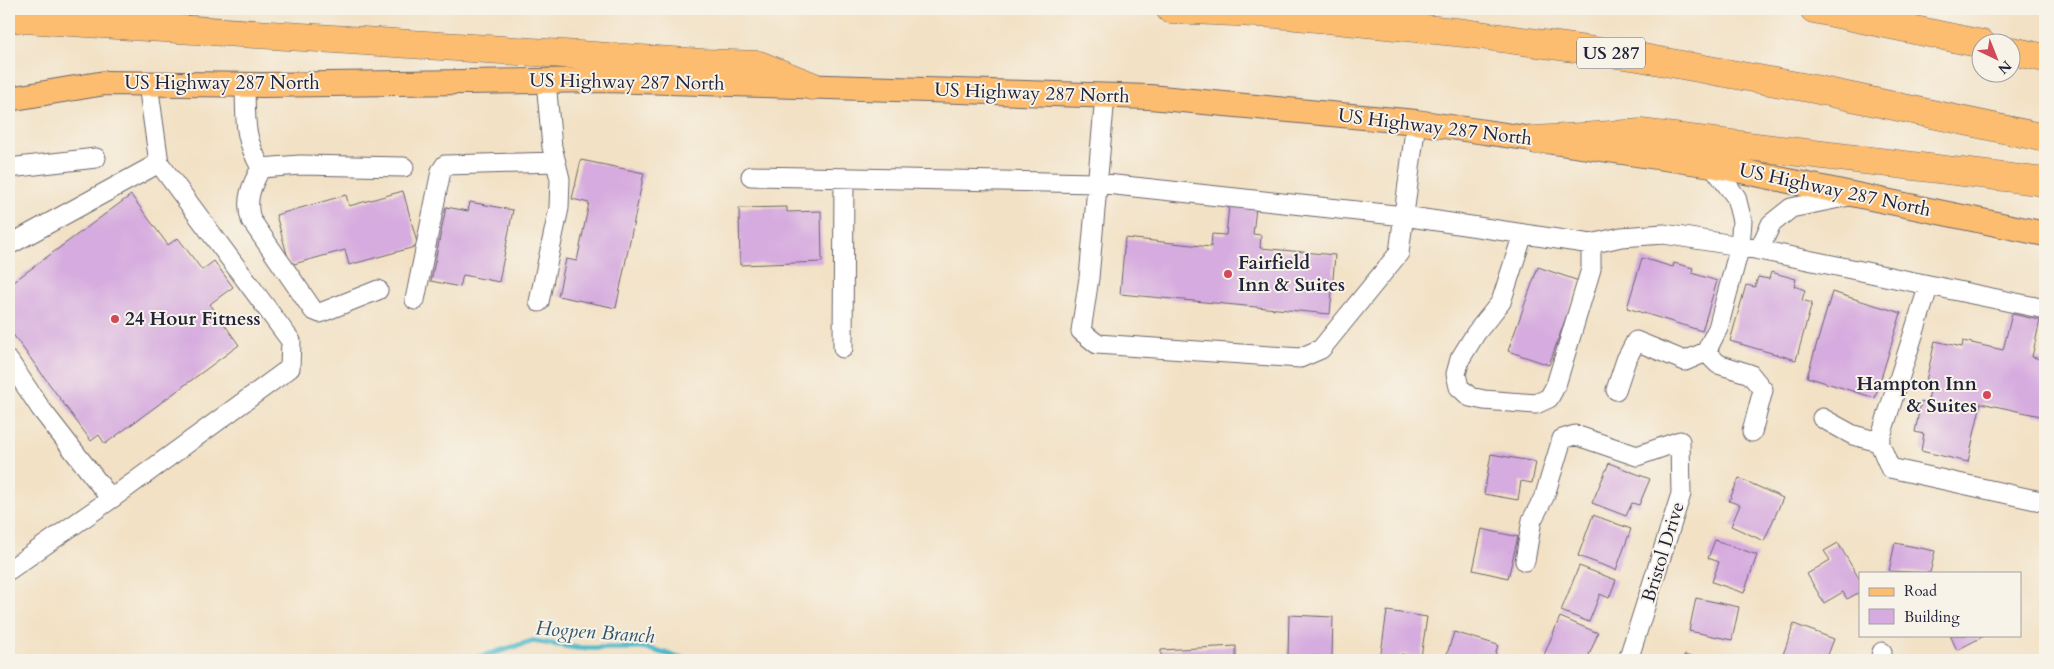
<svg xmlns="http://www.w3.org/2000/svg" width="2054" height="669" font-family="Cardo,serif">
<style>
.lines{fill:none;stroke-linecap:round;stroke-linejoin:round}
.stream{stroke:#4eb8cb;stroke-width:5.5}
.building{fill:#d6abdf}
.minor-casing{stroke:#6b656b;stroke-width:21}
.major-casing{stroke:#6b656b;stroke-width:26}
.highway-casing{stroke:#6b656b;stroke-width:29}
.minor{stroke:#fff;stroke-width:19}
.major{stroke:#fcbd6f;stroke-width:24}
.highway{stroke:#fcbd6f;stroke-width:28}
.poi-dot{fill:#d1495b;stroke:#f7f3e8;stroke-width:2}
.labels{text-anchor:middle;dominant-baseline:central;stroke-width:4;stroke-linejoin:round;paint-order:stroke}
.shield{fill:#f7f3e8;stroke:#62616f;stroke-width:1}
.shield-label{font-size:18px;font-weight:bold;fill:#22223b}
.street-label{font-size:19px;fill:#22223b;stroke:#f7f3e8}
.poi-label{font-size:19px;font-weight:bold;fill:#22223b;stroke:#f7f3e8;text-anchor:start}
.water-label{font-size:20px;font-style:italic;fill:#31566d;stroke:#f7f3e8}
</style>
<rect width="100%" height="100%" fill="#f7f3e8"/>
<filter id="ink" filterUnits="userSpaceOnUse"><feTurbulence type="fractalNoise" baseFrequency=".02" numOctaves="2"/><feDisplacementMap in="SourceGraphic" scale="10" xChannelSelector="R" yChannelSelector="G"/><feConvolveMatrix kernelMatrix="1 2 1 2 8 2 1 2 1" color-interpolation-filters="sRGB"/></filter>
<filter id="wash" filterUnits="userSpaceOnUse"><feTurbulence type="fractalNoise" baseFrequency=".0096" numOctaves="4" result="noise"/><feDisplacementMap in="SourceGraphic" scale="20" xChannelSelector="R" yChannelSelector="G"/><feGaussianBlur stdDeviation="1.12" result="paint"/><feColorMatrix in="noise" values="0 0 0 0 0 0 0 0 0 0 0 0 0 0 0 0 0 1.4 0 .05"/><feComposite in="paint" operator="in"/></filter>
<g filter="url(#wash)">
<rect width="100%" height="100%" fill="#f2e1c5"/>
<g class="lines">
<path class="stream" d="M470,660L533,641L578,648H646L689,660"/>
</g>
<g id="blocks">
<path class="building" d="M581,160L644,173L616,308L558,296L566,259L577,261L589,203L572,199Z
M403,191L418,246L349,265L345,250L290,265L276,215L346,195L349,206Z
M131,195L168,245L178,238L202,270L214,261L233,287L210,304L239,345L105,444L99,435L91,441L9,329V285Z
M470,202L513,210L499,282L463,275L460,287L431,281L446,207L468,211Z
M1229,206L1256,208L1253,234L1261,235L1260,248L1335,255L1330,314L1120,294L1125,238L1211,247L1212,234L1226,235Z
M787,207V212L821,211L822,262L740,265L739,208Z
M1642,258L1673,267L1674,263L1693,268L1692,273L1717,281L1702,331L1627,308Z
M1538,267L1579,281L1549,365L1508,351Z
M1771,272L1796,279L1794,286L1805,290L1802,300L1812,303L1796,360L1730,341L1746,285L1755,287L1758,277L1769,279Z
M1832,292L1901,313L1875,398L1807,377Z
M2012,314L2040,320L2032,357L2045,360V417L1981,403L1968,462L1921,451L1924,434L1915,432L1921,402L1927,404L1931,387L1925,385L1935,341L1962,347L1963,341L2003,350Z
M1491,454L1536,462L1532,483L1521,481L1518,500L1484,494Z
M1609,463L1650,479L1639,505L1632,503L1626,516L1592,503Z
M1739,478L1783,498L1764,541L1731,526L1740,505L1729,501Z
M1593,515L1631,529L1616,570L1578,556Z
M1482,529L1518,537L1508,578L1473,570Z
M1715,540L1757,555L1744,593L1712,582L1719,562L1708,558Z
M1838,543L1860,580V592L1847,599L1843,592L1824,603L1807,574L1830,560L1824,551Z
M1895,543L1935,551L1930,573L1889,571Z
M1579,566L1616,580L1609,598L1600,594L1589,622L1561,611Z
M1696,598L1739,607L1732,640L1689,631Z
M1387,611L1427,617L1421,657L1401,654L1400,660H1380Z
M1289,615L1333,617L1332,657L1288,655Z
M1560,617L1598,633L1587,660H1557L1544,655Z
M1794,624L1834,639L1826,660H1781Z
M1454,632L1498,645L1494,660H1445Z
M1950,635H1986L1957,650Z
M1236,646V660H1161V650Z
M1685,655L1698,660H1682Z"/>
</g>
</g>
<g filter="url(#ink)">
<use href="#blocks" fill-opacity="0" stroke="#6b656b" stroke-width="1"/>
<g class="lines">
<defs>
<path id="minor" d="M148,84L159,163
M245,85C246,120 243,136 261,168L300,165L404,167
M1105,96L1089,278L1081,331L1097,344L1300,358L1321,349L1399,253L1416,122
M1712,165L1736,197L1742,221L1740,246L1718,328L1706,352L1718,364L1750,374L1763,390L1752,432
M9,168L96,158
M261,168C251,186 245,200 251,220L313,310L320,313L378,290
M751,176L1097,183L1404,216L1591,244L1621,237L1664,234L1740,246L2045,309
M1523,234L1501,302L1476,333L1460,359L1456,374L1459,387L1470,397L1484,400L1536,404L1549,398L1556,385L1591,269V244
M9,245L159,163L291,341L290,368L111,499
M1759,250L1771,224L1791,208L1849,196
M1929,285L1879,442L1890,468L2045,502
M415,300L441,171L445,165L556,162
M539,302L559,208L560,179L552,147L546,81
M843,348L844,178
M9,361L41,409L111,499L9,570
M1616,390L1626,360L1636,341L1685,361L1706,352
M1822,418L1853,435L1879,442
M1525,561L1532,520L1545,495L1562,439L1575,435L1637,456L1680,441L1681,494L1628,660
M1880,660L1882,652"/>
<path id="major" d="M9,99L105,83L262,85L606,80L1150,97L1416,122L1712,165L2045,234"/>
<path id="highway" d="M1170,9L1277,14L1465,33L1638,57L1814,89L2045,138
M1814,9L1982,44
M9,18L703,63L759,65L812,86
M2012,51L2045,58
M1536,140L1641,133L2045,182"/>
</defs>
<use href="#minor" class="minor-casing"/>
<use href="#major" class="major-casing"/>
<use href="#highway" class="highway-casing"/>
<use href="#minor" class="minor"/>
<use href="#major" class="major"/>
<use href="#highway" class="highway"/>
</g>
</g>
<g class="poi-dot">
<circle cx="1228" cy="274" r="5"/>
<circle cx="115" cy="319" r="5"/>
<circle cx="1987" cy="395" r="5"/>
</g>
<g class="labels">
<rect class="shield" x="1577" y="37.5" width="68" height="31" rx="4"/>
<g class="shield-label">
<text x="1611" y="53">US 287</text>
</g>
<g class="street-label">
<text transform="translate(627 82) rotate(1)">US Highway 287 North</text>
<text x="222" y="83">US Highway 287 North</text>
<text transform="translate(1032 93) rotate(2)">US Highway 287 North</text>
<text transform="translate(1435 127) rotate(7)">US Highway 287 North</text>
<text transform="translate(1835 190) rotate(12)">US Highway 287 North</text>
<text transform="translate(1663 552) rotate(-73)">Bristol Drive</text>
</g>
<g class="poi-label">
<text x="1238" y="263">Fairfield<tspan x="1238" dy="22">Inn &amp; Suites</tspan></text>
<text x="125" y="319">24 Hour Fitness</text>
<text x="1977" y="384" text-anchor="end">Hampton Inn<tspan x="1977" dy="22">&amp; Suites</tspan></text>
</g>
<g class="water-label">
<text transform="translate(595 632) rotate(4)">Hogpen Branch</text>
</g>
</g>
<rect width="2054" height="669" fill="none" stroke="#f7f3e8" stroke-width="30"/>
<rect x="1859" y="572" width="162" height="65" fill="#f7f3e8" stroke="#a29fa3"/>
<rect x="1869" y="588" width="25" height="8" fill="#fcbd6f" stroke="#a29fa3"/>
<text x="1904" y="596" font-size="15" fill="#22223b">Road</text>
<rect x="1869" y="609" width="25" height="15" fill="#d6abdf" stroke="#a29fa3"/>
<text x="1904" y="622" font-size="15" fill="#22223b">Building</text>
<g transform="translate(1996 58) rotate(137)"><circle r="24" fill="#f7f3e8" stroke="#a29fa3"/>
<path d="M0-4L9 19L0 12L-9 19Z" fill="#d1495b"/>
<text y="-8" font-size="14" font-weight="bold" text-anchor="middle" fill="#22223b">N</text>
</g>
</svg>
